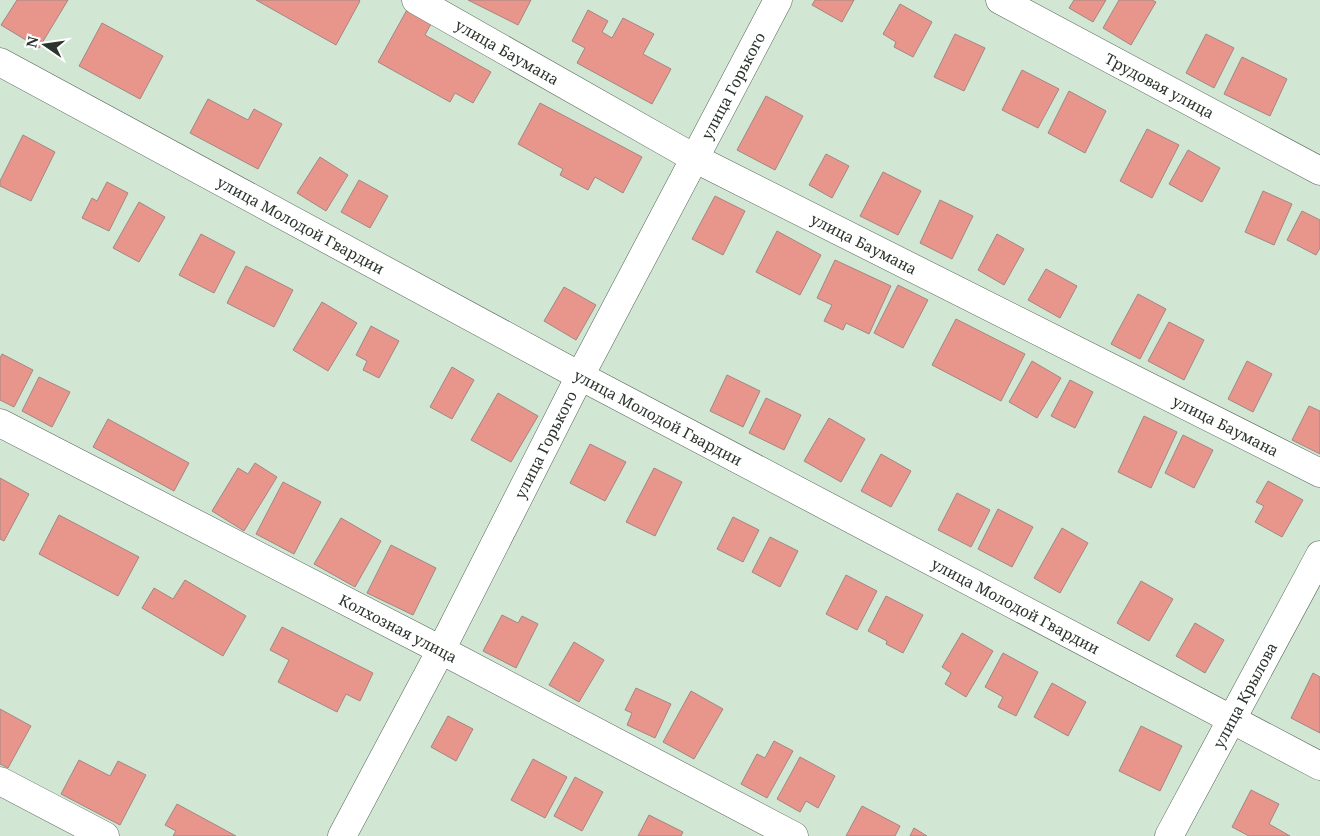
<svg xmlns="http://www.w3.org/2000/svg" width="1320" height="836" font-family="'Noto Serif',serif">
<style>
.building{fill:#e8968b;stroke:#a18783}
.lines{fill:none;stroke-linecap:round;stroke-linejoin:round}
.minor-casing{stroke:#536556;stroke-width:29}
.minor{stroke:#fff;stroke-width:28}
.labels{text-anchor:middle;dominant-baseline:central;stroke-width:5;stroke-linejoin:round;paint-order:stroke}
.street-label{font-size:15px;fill:#2c342d;stroke:#fff}
</style>
<rect width="100%" height="100%" fill="#d2e6d4"/>
<path class="building" d="M17,0H68L39,48L1,25Z
M256,0H359L360,1L336,45Z
M468,0H531L518,25Z
M815,0H854L842,22L812,5Z
M1074,0H1106L1093,22L1069,8Z
M1119,0H1152L1156,2L1131,45L1103,28Z
M900,4L932,22L913,57L894,47L896,42L883,34Z
M408,8L432,22L425,35L491,72L473,103L455,93L450,102L378,62Z
M588,10L608,21L602,32L612,38L623,18L654,34L643,54L671,69L652,104L577,63L585,48L572,41Z
M102,23L163,56L140,99L79,66Z
M955,34L985,48L964,91L934,77Z
M1206,34L1234,48L1214,88L1186,73Z
M1242,57L1287,79L1270,116L1224,94Z
M1022,70L1059,89L1038,128L1002,110Z
M1069,91L1106,111L1085,153L1048,133Z
M766,96L803,116L775,170L737,150Z
M208,99L248,120L254,109L282,124L258,169L190,133Z
M540,103L642,157L623,193L595,177L588,190L560,175L563,169L518,144Z
M1147,129L1179,145L1152,198L1120,181Z
M23,135L55,152L31,201L0,186V181Z
M1188,150L1220,168L1202,202L1169,184Z
M826,154L849,166L832,198L809,185Z
M320,157L348,175L326,211L297,193Z
M883,172L921,191L898,235L860,216Z
M359,180L388,196L370,228L341,212Z
M107,182L128,193L109,231L82,218L92,198L97,201Z
M1263,191L1292,204L1274,245L1245,232Z
M715,196L745,211L723,255L692,239Z
M940,200L973,216L952,259L920,243Z
M139,202L165,217L139,262L113,248Z
M1302,211L1320,220V248L1316,255L1287,240Z
M777,231L821,255L800,295L756,272Z
M201,234L235,252L214,293L179,275Z
M997,234L1024,249L1004,285L978,270Z
M835,260L891,286L869,334L846,323L843,330L824,321L832,305L817,298Z
M246,266L293,290L274,327L227,303Z
M1046,269L1077,286L1060,318L1028,300Z
M898,285L928,300L903,348L874,333Z
M564,287L596,305L576,340L544,321Z
M1138,294L1166,309L1140,359L1111,344Z
M322,302L357,323L328,371L293,350Z
M956,319L1025,354L1001,401L932,365Z
M1169,322L1204,340L1184,380L1148,361Z
M371,326L399,341L379,378L363,370L367,361L356,355Z
M2,354L33,370L14,407L0,400V358Z
M1032,361L1061,378L1037,418L1009,402Z
M1247,361L1272,374L1253,412L1228,399Z
M452,367L474,380L452,419L430,407Z
M727,375L760,391L743,427L710,411Z
M39,377L70,392L52,427L22,411Z
M1070,380L1093,392L1075,428L1051,416Z
M498,393L538,416L511,462L471,440Z
M766,398L801,415L784,450L749,433Z
M1309,406L1320,411V454L1292,440Z
M1144,416L1177,432L1151,488L1118,472Z
M829,418L865,439L841,482L804,461Z
M108,419L189,463L174,491L93,447Z
M1183,435L1213,450L1194,488L1165,473Z
M590,444L626,462L605,501L570,483Z
M881,454L911,471L891,507L861,491Z
M255,463L277,477L244,531L212,511L238,468L248,474Z
M654,468L682,482L655,536L626,522Z
M0,478L29,494L4,541L0,539Z
M1268,481L1303,500L1282,537L1255,522L1264,506L1256,502Z
M283,482L321,502L294,554L256,534Z
M957,493L990,510L971,547L938,530Z
M998,509L1033,527L1012,567L978,549Z
M59,515L139,557L118,596L39,554Z
M733,517L759,530L743,562L717,549Z
M341,518L381,541L355,587L314,564Z
M1062,528L1088,543L1060,593L1034,578Z
M770,537L798,551L780,587L752,572Z
M391,545L436,568L413,615L367,593Z
M846,575L877,591L857,630L826,614Z
M185,580L246,616L223,656L142,608L154,588L173,599Z
M1141,581L1173,599L1149,641L1117,623Z
M886,596L923,615L903,653L886,644L887,641L868,631Z
M502,615L518,623L522,616L538,624L516,668L483,651Z
M1195,623L1224,640L1205,673L1176,656Z
M282,627L373,673L360,701L346,694L337,712L278,682L289,660L270,650Z
M962,633L993,651L966,697L945,684L951,673L942,667Z
M574,642L604,660L579,702L549,685Z
M1003,653L1038,672L1016,716L998,707L1003,697L985,687Z
M1313,673L1320,677V733L1291,718Z
M1052,683L1086,702L1068,736L1034,717Z
M636,688L671,704L655,738L627,725L632,713L625,710Z
M691,691L723,709L694,759L663,742Z
M0,709L31,726L8,768L0,764Z
M448,716L473,729L456,761L431,747Z
M1141,726L1182,746L1160,791L1119,771Z
M774,741L793,751L767,798L741,784L757,754L765,758Z
M800,757L835,776L818,808L806,801L800,812L777,799Z
M533,759L567,777L545,818L511,800Z
M79,760L110,776L118,761L146,775L120,825L61,794Z
M575,777L603,792L582,831L554,816Z
M1251,790L1279,804L1269,824L1290,836H1249L1232,827Z
M177,804L236,836H173L176,831L165,825Z
M862,806L900,826L895,836H846Z
M649,815L683,832L681,836H638Z
M914,828L927,836H910Z"/>
<g class="lines">
<defs>
<g id="minor">
<path id="s1" d="M416,0L696,159L1320,473"/>
<path id="s2" d="M1000,0L1320,171"/>
<path id="s3" d="M0,62L580,376L1320,766"/>
<path id="s4" d="M0,423L441,650L794,836"/>
<path d="M0,781L105,836"/>
<path id="s5" d="M342,836L441,650L580,376L778,0"/>
<path id="s6" d="M1169,836L1320,555"/>
</g>
</defs>
<use href="#minor" class="minor-casing"/>
<use href="#minor" class="minor"/>
</g>
<g class="labels">
<g class="street-label">
<text stroke="none"><textPath href="#s1" startOffset="105">улица Баумана</textPath></text>
<text stroke="none"><textPath href="#s5" startOffset="846">улица Горького</textPath></text>
<text stroke="none"><textPath href="#s2" startOffset="181">Трудовая улица</textPath></text>
<text stroke="none"><textPath href="#s3" startOffset="342">улица Молодой Гвардии</textPath></text>
<text stroke="none"><textPath href="#s1" startOffset="510">улица Баумана</textPath></text>
<text stroke="none"><textPath href="#s3" startOffset="748">улица Молодой Гвардии</textPath></text>
<text stroke="none"><textPath href="#s1" startOffset="915">улица Баумана</textPath></text>
<text stroke="none"><textPath href="#s5" startOffset="441">улица Горького</textPath></text>
<text stroke="none"><textPath href="#s3" startOffset="1152">улица Молодой Гвардии</textPath></text>
<text stroke="none"><textPath href="#s4" startOffset="448">Колхозная улица</textPath></text>
<text stroke="none"><textPath href="#s6" startOffset="160">улица Крылова</textPath></text>
</g>
</g>
<g transform="translate(45 45) rotate(283)" stroke="#ffffff" stroke-width="4" paint-order="stroke">
<path d="M0-4L9 19L0 12L-9 19Z" fill="#2c342d"/>
<text y="-8" font-size="14" font-weight="bold" text-anchor="middle" fill="#2c342d">N</text>
</g>
</svg>
